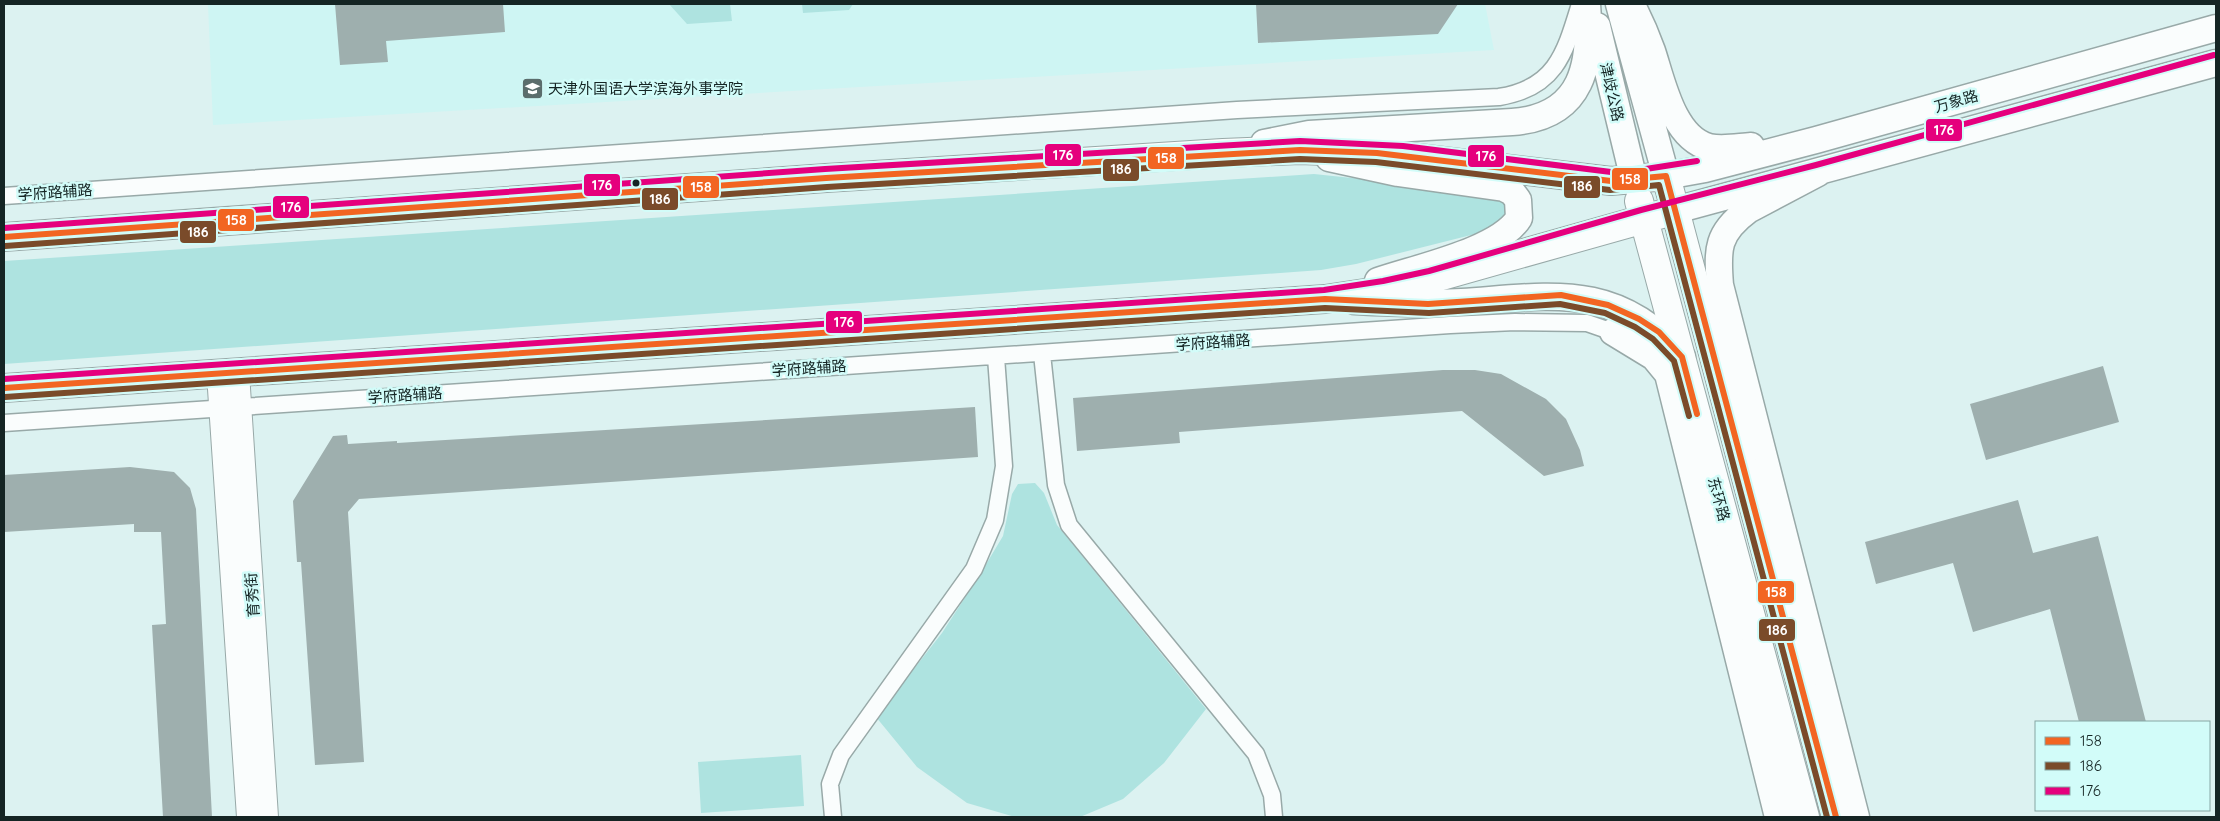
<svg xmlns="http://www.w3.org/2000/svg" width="2220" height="821" font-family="Quicksand,'Noto Sans SC',sans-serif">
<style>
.built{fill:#cef5f3}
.green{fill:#aee3e0}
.building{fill:#9eafae}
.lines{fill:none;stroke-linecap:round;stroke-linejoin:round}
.street-casing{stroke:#98a9a8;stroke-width:19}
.secondary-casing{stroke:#98a9a8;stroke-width:26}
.primary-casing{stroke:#98a9a8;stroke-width:29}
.highway-casing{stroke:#98a9a8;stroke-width:30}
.street{stroke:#fafdfd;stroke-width:16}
.secondary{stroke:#fafdfd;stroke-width:24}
.primary{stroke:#fafdfd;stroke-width:26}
.highway{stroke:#fafdfd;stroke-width:28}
.bus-1-casing{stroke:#d2fcf9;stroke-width:10}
.bus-2-casing{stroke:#d2fcf9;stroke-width:10}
.bus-3-casing{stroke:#d2fcf9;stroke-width:10}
.bus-1{stroke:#f26522;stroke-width:6}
.bus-2{stroke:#7a4b2a;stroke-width:6}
.bus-3{stroke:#e5007d;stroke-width:6}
.bus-dot{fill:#152524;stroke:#d2fcf9;stroke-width:2}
.labels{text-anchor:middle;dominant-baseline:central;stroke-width:5;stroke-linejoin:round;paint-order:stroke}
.poi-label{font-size:15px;fill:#152524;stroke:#d2fcf9;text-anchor:start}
.street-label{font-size:15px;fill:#152524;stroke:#d2fcf9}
.line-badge{stroke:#d2fcf9;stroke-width:2}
.badge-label{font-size:14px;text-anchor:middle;font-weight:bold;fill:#fff}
</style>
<rect width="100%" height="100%" fill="#dcf2f1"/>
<path class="built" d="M208,4H1485L1494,50L213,125Z"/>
<path class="green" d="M669,4H730L732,21L687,24Z
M802,4H853L849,10L803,13Z
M1314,174L1494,193L1508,207L1499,228L1356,264L1321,270L4,364V261Z
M1035,483L1044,493L1057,525L1206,709L1164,763L1123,799L1080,817H1015L967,803L917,767L876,717L942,633L979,576L1003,536L1012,494L1018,484Z
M801,755L804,806L701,813L698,762Z"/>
<path class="building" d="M335,4H503L505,32L386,41L388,62L340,65Z
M1256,4H1458L1438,34L1258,43Z
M2103,366L2119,422L1986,460L1970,404Z
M1443,370H1475L1501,374L1546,399L1566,419L1580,450L1584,466L1544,476L1462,411L1179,432L1180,443L1077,451L1073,398Z
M975,407L978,457L359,499L348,512L364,762L315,765L301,562H297L293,501L333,436L347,435L348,444L397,441V443Z
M130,467L174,472L190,488L196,509L212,817H163L152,625L166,624L161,532H134V524L4,532V475Z
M2018,500L2033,553L2098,536L2146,722H2079L2050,609L1973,632L1953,563L1876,584L1865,542Z"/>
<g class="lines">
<defs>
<path id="street" d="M4,196L1237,110L1499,97C1556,88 1565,53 1580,4
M1042,354L1056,485L1069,525L1256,754L1272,795L1274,817
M4,423L1450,325L1515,322L1587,323L1613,332
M833,817L830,784L841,755L974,569L995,520L1004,466L996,357"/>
<path id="secondary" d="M237,373L266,817
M219,374L249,817"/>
<path id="primary" d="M1619,4L1666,176L1705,169L1816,140L2216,28
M1634,9C1641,23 1647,37 1652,51C1662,81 1673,138 1709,147C1722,150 1737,147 1751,146
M1597,26L1634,180
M1264,143L1309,134L1512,122C1584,117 1592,63 1587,4
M1329,158L1398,173L1504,188L1512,192L1518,200L1519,218C1499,251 1415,268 1378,281
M1818,173L1748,210C1717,233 1717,249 1720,285L1856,817
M1676,210L2216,63
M1355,301C1391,303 1426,304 1462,302C1551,296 1616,281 1682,357
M1613,332L1654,357L1668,374L1778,817"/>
<path id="highway" d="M1639,201L1805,817
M4,237L826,178L1223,153L1300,150L1377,153L1611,181L1666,176L1836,817
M4,388L1325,299L1385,290L1431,279L1676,210"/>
</defs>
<use href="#street" class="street-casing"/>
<use href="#secondary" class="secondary-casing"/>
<use href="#primary" class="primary-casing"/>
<use href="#highway" class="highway-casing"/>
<use href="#street" class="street"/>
<use href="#secondary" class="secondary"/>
<use href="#primary" class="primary"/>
<use href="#highway" class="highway"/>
<defs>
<path id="bus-1" d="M4,237L826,178L1300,150L1377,153L1611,181L1666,176L1836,817
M4,388L1325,299L1428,304L1561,295L1608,305L1639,319L1659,332L1682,357L1697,414"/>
<path id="bus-2" d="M5,246L827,187L1300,159L1376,162L1610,190L1659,185L1827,817
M5,397L1325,308L1429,313L1560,304L1605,313L1635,327L1653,339L1674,361L1689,416"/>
<path id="bus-3" d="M4,228L825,169L1300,141L1403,146L1611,172L1633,171L1697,161
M4,379L1324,290L1383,281L1429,271L1641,210L1816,165L2214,55"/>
</defs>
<use href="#bus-1" class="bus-1-casing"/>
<use href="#bus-2" class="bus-2-casing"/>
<use href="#bus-3" class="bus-3-casing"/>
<use href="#bus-1" class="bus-1"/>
<use href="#bus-2" class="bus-2"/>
<use href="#bus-3" class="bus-3"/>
</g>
<defs>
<symbol id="school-square" viewBox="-11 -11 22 22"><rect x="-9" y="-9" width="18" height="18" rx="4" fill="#5b6d6c" stroke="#d2fcf9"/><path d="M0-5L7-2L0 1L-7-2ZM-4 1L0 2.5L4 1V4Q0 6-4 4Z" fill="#fff"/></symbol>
</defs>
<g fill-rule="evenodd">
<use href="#school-square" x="520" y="76" width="25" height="25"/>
</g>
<circle class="bus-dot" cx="636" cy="183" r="4.5"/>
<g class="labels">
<g class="poi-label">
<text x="548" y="88">天津外国语大学滨海外事学院</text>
</g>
<g class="street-label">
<text transform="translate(1612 92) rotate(77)">津歧公路</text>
<text transform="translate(1956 101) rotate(-16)">万象路</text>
<text transform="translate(55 192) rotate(-4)">学府路辅路</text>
<text transform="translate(1213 342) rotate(-4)">学府路辅路</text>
<text transform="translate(809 368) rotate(-4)">学府路辅路</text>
<text transform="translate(405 395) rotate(-4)">学府路辅路</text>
<text transform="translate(1719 499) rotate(75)">东环路</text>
<text transform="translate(252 595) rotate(-94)">育秀街</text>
</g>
</g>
<g class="line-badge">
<rect x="1925" y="118" width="38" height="24" rx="5" fill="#e5007d"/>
<rect x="1044" y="143" width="38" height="24" rx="5" fill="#e5007d"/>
<rect x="1467" y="144" width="38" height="24" rx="5" fill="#e5007d"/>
<rect x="1147" y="146" width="38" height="24" rx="5" fill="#f26522"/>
<rect x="1102" y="158" width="38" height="24" rx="5" fill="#7a4b2a"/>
<rect x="1611" y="167" width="38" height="24" rx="5" fill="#f26522"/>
<rect x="583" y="173" width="38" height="24" rx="5" fill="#e5007d"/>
<rect x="1563" y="175" width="38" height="24" rx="5" fill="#7a4b2a"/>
<rect x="682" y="175" width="38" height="24" rx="5" fill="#f26522"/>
<rect x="641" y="187" width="38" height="24" rx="5" fill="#7a4b2a"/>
<rect x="272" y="195" width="38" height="24" rx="5" fill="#e5007d"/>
<rect x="217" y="208" width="38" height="24" rx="5" fill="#f26522"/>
<rect x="179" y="220" width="38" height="24" rx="5" fill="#7a4b2a"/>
<rect x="825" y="310" width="38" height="24" rx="5" fill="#e5007d"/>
<rect x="1757" y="580" width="38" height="24" rx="5" fill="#f26522"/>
<rect x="1758" y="618" width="38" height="24" rx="5" fill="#7a4b2a"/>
</g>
<g class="badge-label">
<text x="1944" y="135">176</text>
<text x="1063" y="160">176</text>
<text x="1486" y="161">176</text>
<text x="1166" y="163">158</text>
<text x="1121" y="174">186</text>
<text x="1630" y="184">158</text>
<text x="602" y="190">176</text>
<text x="1582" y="191">186</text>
<text x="701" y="192">158</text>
<text x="660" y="204">186</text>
<text x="291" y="212">176</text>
<text x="236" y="225">158</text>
<text x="198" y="237">186</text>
<text x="844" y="327">176</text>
<text x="1776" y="597">158</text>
<text x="1777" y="635">186</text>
</g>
<rect width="2220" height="821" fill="none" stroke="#152524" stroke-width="10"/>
<rect x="2035" y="721" width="175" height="90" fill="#d2fcf9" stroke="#86a6a4"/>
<rect x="2045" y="737" width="25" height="8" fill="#f26522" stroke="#86a6a4"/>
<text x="2080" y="746" font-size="15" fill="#152524">158</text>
<rect x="2045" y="762" width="25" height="8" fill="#7a4b2a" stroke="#86a6a4"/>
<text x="2080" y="771" font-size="15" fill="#152524">186</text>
<rect x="2045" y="787" width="25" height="8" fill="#e5007d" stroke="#86a6a4"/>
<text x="2080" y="796" font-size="15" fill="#152524">176</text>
</svg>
